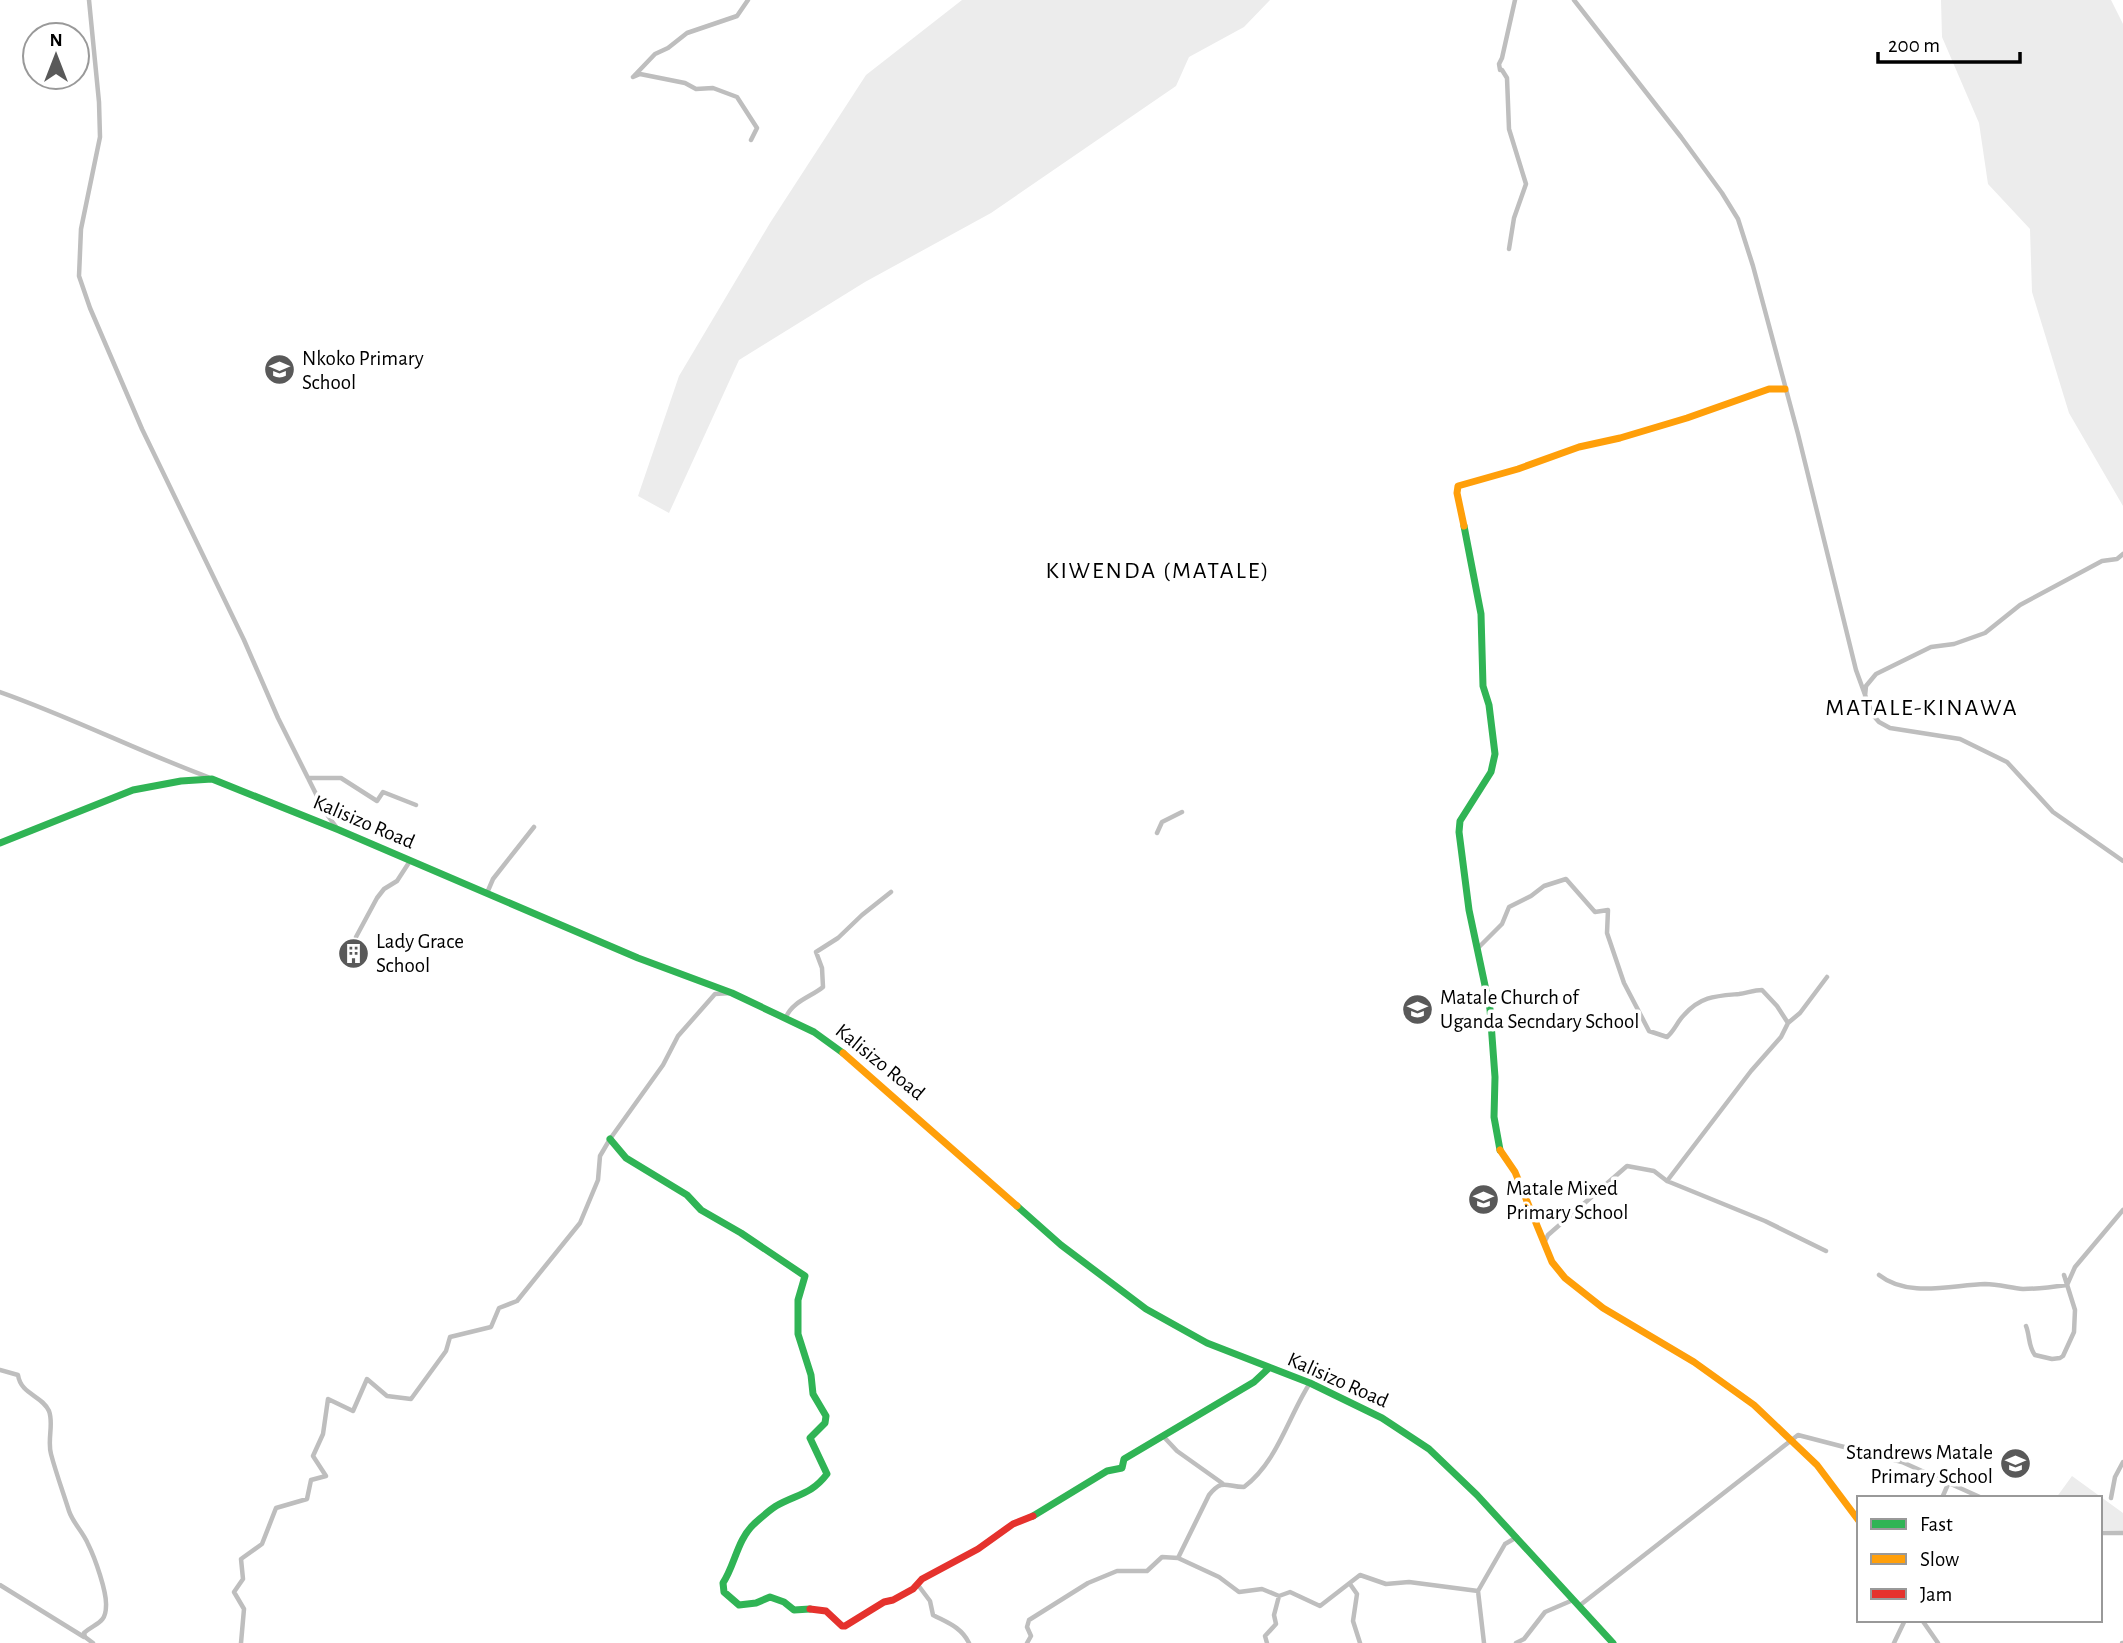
<svg xmlns="http://www.w3.org/2000/svg" width="2123" height="1643" font-family="'Alegreya Sans',sans-serif">
<style>
.green{fill:#ececec}
.lines{fill:none;stroke-linecap:round;stroke-linejoin:round}
.street{stroke:#bebebe;stroke-width:4.5}
.fast{stroke:#30b455;stroke-width:7}
.slow{stroke:#ff9f0a;stroke-width:7}
.jam{stroke:#e5322d;stroke-width:7}
.labels{text-anchor:middle;dominant-baseline:central;stroke-width:7;stroke-linejoin:round;paint-order:stroke}
.poi-label{font-size:21px;fill:#000;stroke:#fff;text-anchor:start}
.street-label{font-size:21px;fill:#000;stroke:#fff}
.quarter-label{font-size:24px;letter-spacing:2px;fill:#000;stroke:#fff}
</style>
<rect width="100%" height="100%" fill="#fff"/>
<path class="green" d="M962,0H1270L1244,27L1189,57L1176,86L991,213L865,282L739,360L669,513L638,496L679,376L770,223L866,75Z
M1941,0H2111L2123,24V506L2069,413L2032,292L2030,229L1988,184L1979,123L1942,37Z
M2072,1476L2123,1513V1531L2100,1530V1498H2056Z"/>
<g class="lines">
<path class="street" d="M89,0L99,102L100,137L81,229L79,276L90,308L142,429L244,640L278,718L325,812L337,828
M1574,0L1681,137L1722,193L1738,219L1753,266L1798,434L1856,670L1872,714L1879,722L1890,728L1960,739L2007,762L2053,812L2123,861
M1500,70L1499,64L1502,58L1515,0
M1502,70L1507,78L1509,129L1526,184L1514,218L1509,249
M634,76L655,54L668,48L687,33L737,16L748,0
M633,77L640,74L685,83L696,89L713,88L737,97L757,128L751,140
M0,692C71,717 138,751 208,777
M1865,696L1866,686L1876,674L1931,647L1954,644L1985,633L2020,605L2102,561L2117,559L2123,554
M308,778H341L377,801L383,792L416,805
M1157,833L1162,822L1182,812
M487,893L493,879L534,827
M356,937L377,898L384,889L397,881L410,861
M1478,948L1502,924L1509,907L1531,896L1544,886L1566,879L1595,912L1608,910L1607,933L1624,983L1649,1031L1667,1037C1675,1030 1677,1022 1684,1015C1701,996 1716,996 1739,994C1747,993 1754,990 1762,990L1777,1006L1788,1023L1800,1013L1827,977
M786,1017C793,1001 811,997 823,987L822,968L816,952L838,938L862,915L891,892
M1667,1181L1751,1071L1781,1037L1788,1023
M1544,1243L1548,1235L1627,1166L1654,1171L1667,1181L1765,1221L1826,1251
M1879,1275C1908,1298 1951,1285 1985,1284C1998,1284 2011,1288 2023,1289C2038,1289 2053,1287 2067,1285L2075,1267L2123,1210
M2026,1326C2030,1336 2028,1346 2035,1355L2052,1359L2060,1358L2063,1356L2074,1332L2075,1310L2064,1275
M0,1370L18,1375C21,1395 42,1395 49,1411C54,1424 47,1440 51,1454C56,1473 63,1492 69,1511C73,1523 83,1532 88,1544C95,1558 107,1592 106,1606C106,1624 95,1623 84,1633L85,1637L93,1643
M1310,1383C1288,1417 1278,1461 1244,1487C1226,1487 1223,1478 1209,1495L1178,1558L1219,1577L1239,1592L1262,1589L1279,1596L1290,1592L1320,1606L1360,1575L1386,1584L1409,1582L1478,1591L1505,1544L1517,1537
M1163,1436L1177,1451L1222,1483
M1942,1498L1949,1482
M2111,1498L2115,1477L2123,1462
M2100,1533H2123
M1350,1584L1357,1594L1353,1621L1360,1643
M0,1585L84,1637
M918,1585L930,1601L933,1615C948,1623 961,1627 969,1643
M1478,1591L1484,1643
M1579,1606L1798,1435L1902,1462L1982,1498
M1922,1620L1938,1643
M241,1643L244,1609L234,1592L243,1579L241,1559L262,1544L276,1508L307,1499L311,1480L326,1476L313,1456L323,1434L328,1399L353,1411L367,1379L387,1396L411,1399L446,1351L450,1337L491,1327L499,1308L517,1301L580,1223L598,1180L600,1156L610,1139L663,1065L678,1036L715,994L731,993
M1027,1643L1031,1636L1027,1627L1029,1620L1088,1583L1117,1571H1147L1162,1557L1178,1558
M1267,1643L1265,1636L1276,1624L1274,1615L1279,1596
M1516,1643L1524,1639L1545,1612L1573,1600
M1894,1643L1905,1620
M2122,1643H2123"/>
<path class="fast" d="M1464,526L1481,614L1483,686L1489,705L1495,754L1491,772L1460,821L1459,832L1469,910L1490,1009L1495,1077L1494,1117L1500,1150
M0,843L133,790L181,781L212,779L339,830L638,958L732,993L814,1032L843,1053
M610,1139L626,1158L687,1195L701,1210L741,1233L805,1276L798,1300V1334L811,1375L813,1394L826,1416L825,1423L810,1438L827,1474C811,1495 797,1494 776,1506C768,1511 761,1518 754,1524C737,1540 735,1565 723,1583L724,1592L739,1605L756,1603L770,1597L784,1602L794,1610L810,1609
M1017,1206L1061,1245L1146,1309L1207,1343L1310,1383L1382,1418L1429,1449L1477,1495L1613,1643
M1033,1516L1107,1471L1122,1468L1124,1459L1254,1382L1269,1368"/>
<path class="slow" d="M1464,526L1457,493L1458,486L1518,469L1579,447L1620,438L1687,418L1769,389H1785
M843,1053L1017,1206
M1500,1150L1515,1172L1552,1262L1565,1278L1603,1308L1694,1362L1754,1405L1817,1465L1859,1521"/>
<path class="jam" d="M810,1609L826,1611L842,1626H845L884,1602L893,1600L913,1589L922,1579L978,1549L1013,1524L1033,1516"/>
</g>
<defs>
<symbol id="school-disc" viewBox="-11 -11 22 22"><circle r="9.5" fill="#595959" stroke="#fff"/><path d="M0-5L7-2L0 1L-7-2ZM-4 1L0 2.5L4 1V4Q0 6-4 4Z" fill="#fff"/></symbol>
<symbol id="building-disc" viewBox="-11 -11 22 22"><circle r="9.5" fill="#595959" stroke="#fff"/><path d="M-4-6H4V6H1V3H-1V6H-4ZM-2.5-4.3h1.7v1.8h-1.7ZM.8-4.3h1.7v1.8H.8ZM-2.5-1h1.7V.8h-1.7ZM.8-1h1.7V.8H.8Z" fill="#fff"/></symbol>
</defs>
<g fill-rule="evenodd">
<use href="#school-disc" x="262" y="352" width="35" height="35"/>
<use href="#building-disc" x="336" y="936" width="35" height="35"/>
<use href="#school-disc" x="1400" y="992" width="35" height="35"/>
<use href="#school-disc" x="1466" y="1182" width="35" height="35"/>
<use href="#school-disc" x="1998" y="1446" width="35" height="35"/>
</g>
<g class="labels">
<g class="poi-label">
<text x="302" y="358">Nkoko Primary<tspan x="302" dy="24">School</tspan></text>
<text x="376" y="941">Lady Grace<tspan x="376" dy="24">School</tspan></text>
<text x="1440" y="997">Matale Church of<tspan x="1440" dy="24">Uganda Secndary School</tspan></text>
<text x="1506" y="1188">Matale Mixed<tspan x="1506" dy="24">Primary School</tspan></text>
<text x="1993" y="1452" text-anchor="end">Standrews Matale<tspan x="1993" dy="24">Primary School</tspan></text>
</g>
<g class="street-label">
<text transform="translate(364 822) rotate(23)">Kalisizo Road</text>
<text transform="translate(880 1062) rotate(39)">Kalisizo Road</text>
<text transform="translate(1338 1380) rotate(24)">Kalisizo Road</text>
</g>
<g class="quarter-label">
<text x="1158" y="571">KIWENDA (MATALE)</text>
<text x="1922" y="708">MATALE-KINAWA</text>
</g>
</g>
<rect x="1857" y="1496" width="245" height="126" fill="#ffffff" stroke="#999999" stroke-width="2"/>
<rect x="1871" y="1519" width="35" height="10" fill="#30b455" stroke="#999999" stroke-width="2"/>
<text x="1920" y="1531" font-size="21" fill="#000000">Fast</text>
<rect x="1871" y="1554" width="35" height="10" fill="#ff9f0a" stroke="#999999" stroke-width="2"/>
<text x="1920" y="1566" font-size="21" fill="#000000">Slow</text>
<rect x="1871" y="1589" width="35" height="10" fill="#e5322d" stroke="#999999" stroke-width="2"/>
<text x="1920" y="1601" font-size="21" fill="#000000">Jam</text>
<g transform="translate(56 56)"><circle r="33" fill="#ffffff" stroke="#999999" stroke-width="2"/>
<path d="M0-5L12 26L0 18L-12 26Z" fill="#595959"/>
<text y="-10" font-size="19" font-weight="bold" text-anchor="middle" fill="#000000">N</text>
</g>
<path d="M1878 52v10h142v-10" fill="none" stroke="#000000" stroke-width="3.5"/>
<text x="1888" y="52" font-size="21" fill="#000000" stroke="#ffffff" stroke-width="5" paint-order="stroke">200 m</text>
</svg>
